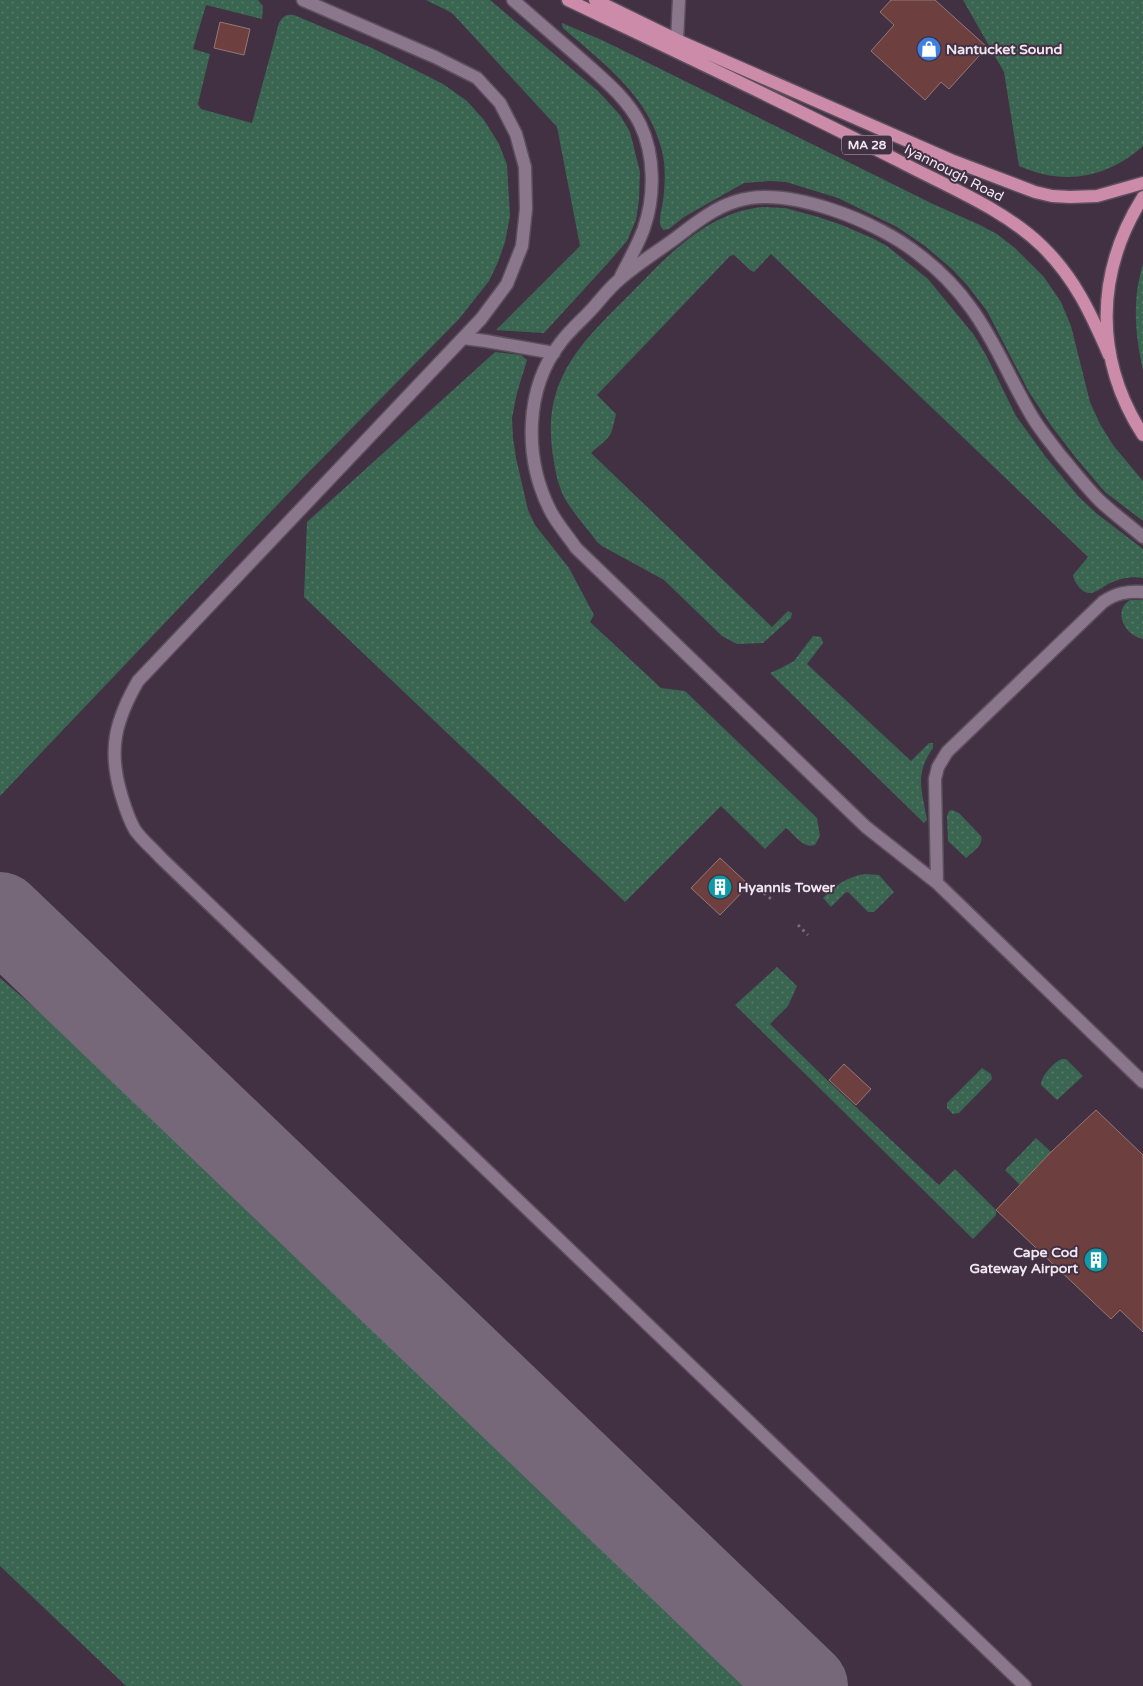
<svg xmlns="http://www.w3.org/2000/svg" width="1143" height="1686" font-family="'Varela Round',sans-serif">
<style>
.grass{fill:url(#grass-dots)}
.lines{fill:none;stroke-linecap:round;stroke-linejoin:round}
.taxiway{stroke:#766878;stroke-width:86}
.building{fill:#6d403f;stroke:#957776}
.lane-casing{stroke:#5c4e5d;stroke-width:15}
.primary-casing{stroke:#5c4e5d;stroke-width:15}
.path{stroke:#796b7a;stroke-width:3;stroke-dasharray:2.5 4;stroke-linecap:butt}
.lane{stroke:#8a778b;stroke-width:12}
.primary{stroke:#cb8ba9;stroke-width:12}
.labels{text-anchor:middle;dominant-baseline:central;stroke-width:4;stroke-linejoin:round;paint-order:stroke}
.shield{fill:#423143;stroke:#bcb0bd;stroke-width:1}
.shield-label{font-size:12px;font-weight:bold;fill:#f0e6f1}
.poi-label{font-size:14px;font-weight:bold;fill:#f0e6f1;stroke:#423143;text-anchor:start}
.street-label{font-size:14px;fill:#f0e6f1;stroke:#423143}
</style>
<defs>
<pattern id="grass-dots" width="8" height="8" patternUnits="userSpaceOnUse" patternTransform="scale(1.25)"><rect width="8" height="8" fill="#396551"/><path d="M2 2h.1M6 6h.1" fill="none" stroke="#567b6a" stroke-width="1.8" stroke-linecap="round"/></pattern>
</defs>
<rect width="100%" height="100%" fill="#423143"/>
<path class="grass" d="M0,0H258L263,6L262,19L206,5L193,49L210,54L198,104L201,109L252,123L279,23C283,16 286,14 294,15L372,48L443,84L467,101L484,120L499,144L507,165L510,216L505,242L498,262L489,281L459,319L303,478L0,796Z
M426,0H490L598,91L620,115L630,132L640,172L639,200L636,220L627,241L608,263L544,333L496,330L580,246L557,127L452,13Z
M963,0H1143V146C1107,178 1064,186 1019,166L1004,72Z
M562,23L604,41L933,204L980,225L997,234L1015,248L1044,277L1061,302L1071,326L1090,402L1100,424L1113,445L1143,481V521L1105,492L1076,458L1050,424L1029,392L987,311L967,285L952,269L925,246L897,227L838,198L786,182L770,181L744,183L684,217L669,229L663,230C661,227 659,224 660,220C660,213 662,207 663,201C665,185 666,167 662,151C649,96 604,64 563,28L562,25Z
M762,207L785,208L815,216L842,225L872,238L887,246L928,279L974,335L986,355L1016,416L1045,456L1078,496L1096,513L1143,549V578C1131,576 1119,579 1108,584C1103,587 1097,592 1091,593C1082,594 1074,582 1073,575L1088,557L771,254L754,272L750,270L734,255L730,256L597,395L616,414C615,419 612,432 610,435C605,442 597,447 591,453L772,627L788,611L792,613L791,618L763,643L737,644L722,636L664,580L602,546L597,542C587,528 574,514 565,499C558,486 555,470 553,456C540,374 588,337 640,284C674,249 711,212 762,207Z
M1143,264V370C1135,335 1132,299 1143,264Z
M495,352L521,355L527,360L517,393L512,418L513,438L516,458L528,510L535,525L569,568L594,615L590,622L661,688L685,691L817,818L820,836L815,845C803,849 795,835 786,828L765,849L721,806L625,902L304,597L307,522Z
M1130,600H1143V639C1125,636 1112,611 1130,600Z
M813,636L821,637L823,643L807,664L911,761L929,743H933V748C914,775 922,790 927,820L924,823L770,673L779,669L794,661Z
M952,810L959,813L981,836C984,845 973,852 966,858L948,841L947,816L949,811Z
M865,874L879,875L894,892L874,912H868L848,892L845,893L831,907L823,898C836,885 846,877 865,874Z
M777,967L797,986L788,1006L770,1024L825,1078L939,1185L955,1169L996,1210V1215L973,1239L735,1005Z
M0,978L119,1080L748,1686H126L0,1566Z
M1062,1059H1066L1083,1076L1057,1100L1041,1085C1041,1076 1054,1062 1062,1059Z
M982,1068L991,1074L992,1079L959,1113L953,1114L947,1108V1103Z
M1036,1138L1051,1152L1020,1185L1005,1170Z"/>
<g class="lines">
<path class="taxiway" d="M0,915L805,1686"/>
</g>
<path class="building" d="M891,0H935L987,47L949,89L941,82L925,100L871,51L894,25L880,12Z
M220,22L250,29L244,55L214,48Z
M720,858L749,885L720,915L691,888Z
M844,1064L871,1089L856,1105L829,1080Z
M1096,1110L1143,1155V1332L1120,1310L1111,1319L996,1210L1051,1152Z"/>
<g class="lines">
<defs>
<path id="lane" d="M303,0L435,57L477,78L500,103L516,134L525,167L526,209L522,246L507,284L481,319L138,681C115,721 108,750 121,794C125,807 128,818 135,830C142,840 153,849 161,858L1025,1686
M513,0C536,20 559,40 582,60C603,79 627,98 640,124C655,155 655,196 644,228C638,245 629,260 621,276
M677,40L679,0
M463,338L486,341L554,353
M1143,537C1129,525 1114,514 1100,501C1086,487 1073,470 1060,455C1051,443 1041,431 1033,418C1011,382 996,342 971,308C956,287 938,269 918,254C878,222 788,185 737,201C713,208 693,225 673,240C655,253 636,265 620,279C609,288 601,299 592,309C582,320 570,330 561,342C524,389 524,458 550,510C557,524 568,536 576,548L866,827L937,883L1143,1082
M937,883L935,779L938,767L947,752L1103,602C1116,593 1127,591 1143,592"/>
<path id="primary" d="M568,0C679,53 790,105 899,161C946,186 1004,209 1042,246C1075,278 1091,314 1109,355
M595,0L677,40L951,160L1035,192L1052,196L1070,197L1097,196L1143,183
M1143,197C1095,273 1094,359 1143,435"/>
</defs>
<use href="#lane" class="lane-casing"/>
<use href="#primary" class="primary-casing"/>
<path class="path" d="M764,893L771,899
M798,925L808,935"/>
<use href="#lane" class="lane"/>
<use href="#primary" class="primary"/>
</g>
<defs>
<symbol id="shop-disc" viewBox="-11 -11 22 22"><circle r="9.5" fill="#3f7fe0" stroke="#423143"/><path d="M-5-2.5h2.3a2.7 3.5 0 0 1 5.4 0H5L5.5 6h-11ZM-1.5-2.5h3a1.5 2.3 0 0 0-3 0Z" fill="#fff"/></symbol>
<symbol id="building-disc" viewBox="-11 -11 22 22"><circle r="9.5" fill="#0f9aa8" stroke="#423143"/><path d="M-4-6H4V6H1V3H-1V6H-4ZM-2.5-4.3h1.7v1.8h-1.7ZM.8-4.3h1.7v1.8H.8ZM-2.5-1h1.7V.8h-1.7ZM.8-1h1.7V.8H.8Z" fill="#fff"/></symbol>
</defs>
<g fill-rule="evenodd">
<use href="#shop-disc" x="915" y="35" width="28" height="28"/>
<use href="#building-disc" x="706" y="873" width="28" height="28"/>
<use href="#building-disc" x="1082" y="1246" width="28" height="28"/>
</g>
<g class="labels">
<rect class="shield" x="842" y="135.5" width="50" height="19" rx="4"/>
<g class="shield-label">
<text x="867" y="145">MA 28</text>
</g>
<g class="poi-label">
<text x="946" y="49">Nantucket Sound</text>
<text x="738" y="887">Hyannis Tower</text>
<text x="1078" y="1252" text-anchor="end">Cape Cod<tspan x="1078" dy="16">Gateway Airport</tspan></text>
</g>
<g class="street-label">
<text transform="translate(954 173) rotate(27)">Iyannough Road</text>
</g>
</g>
</svg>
